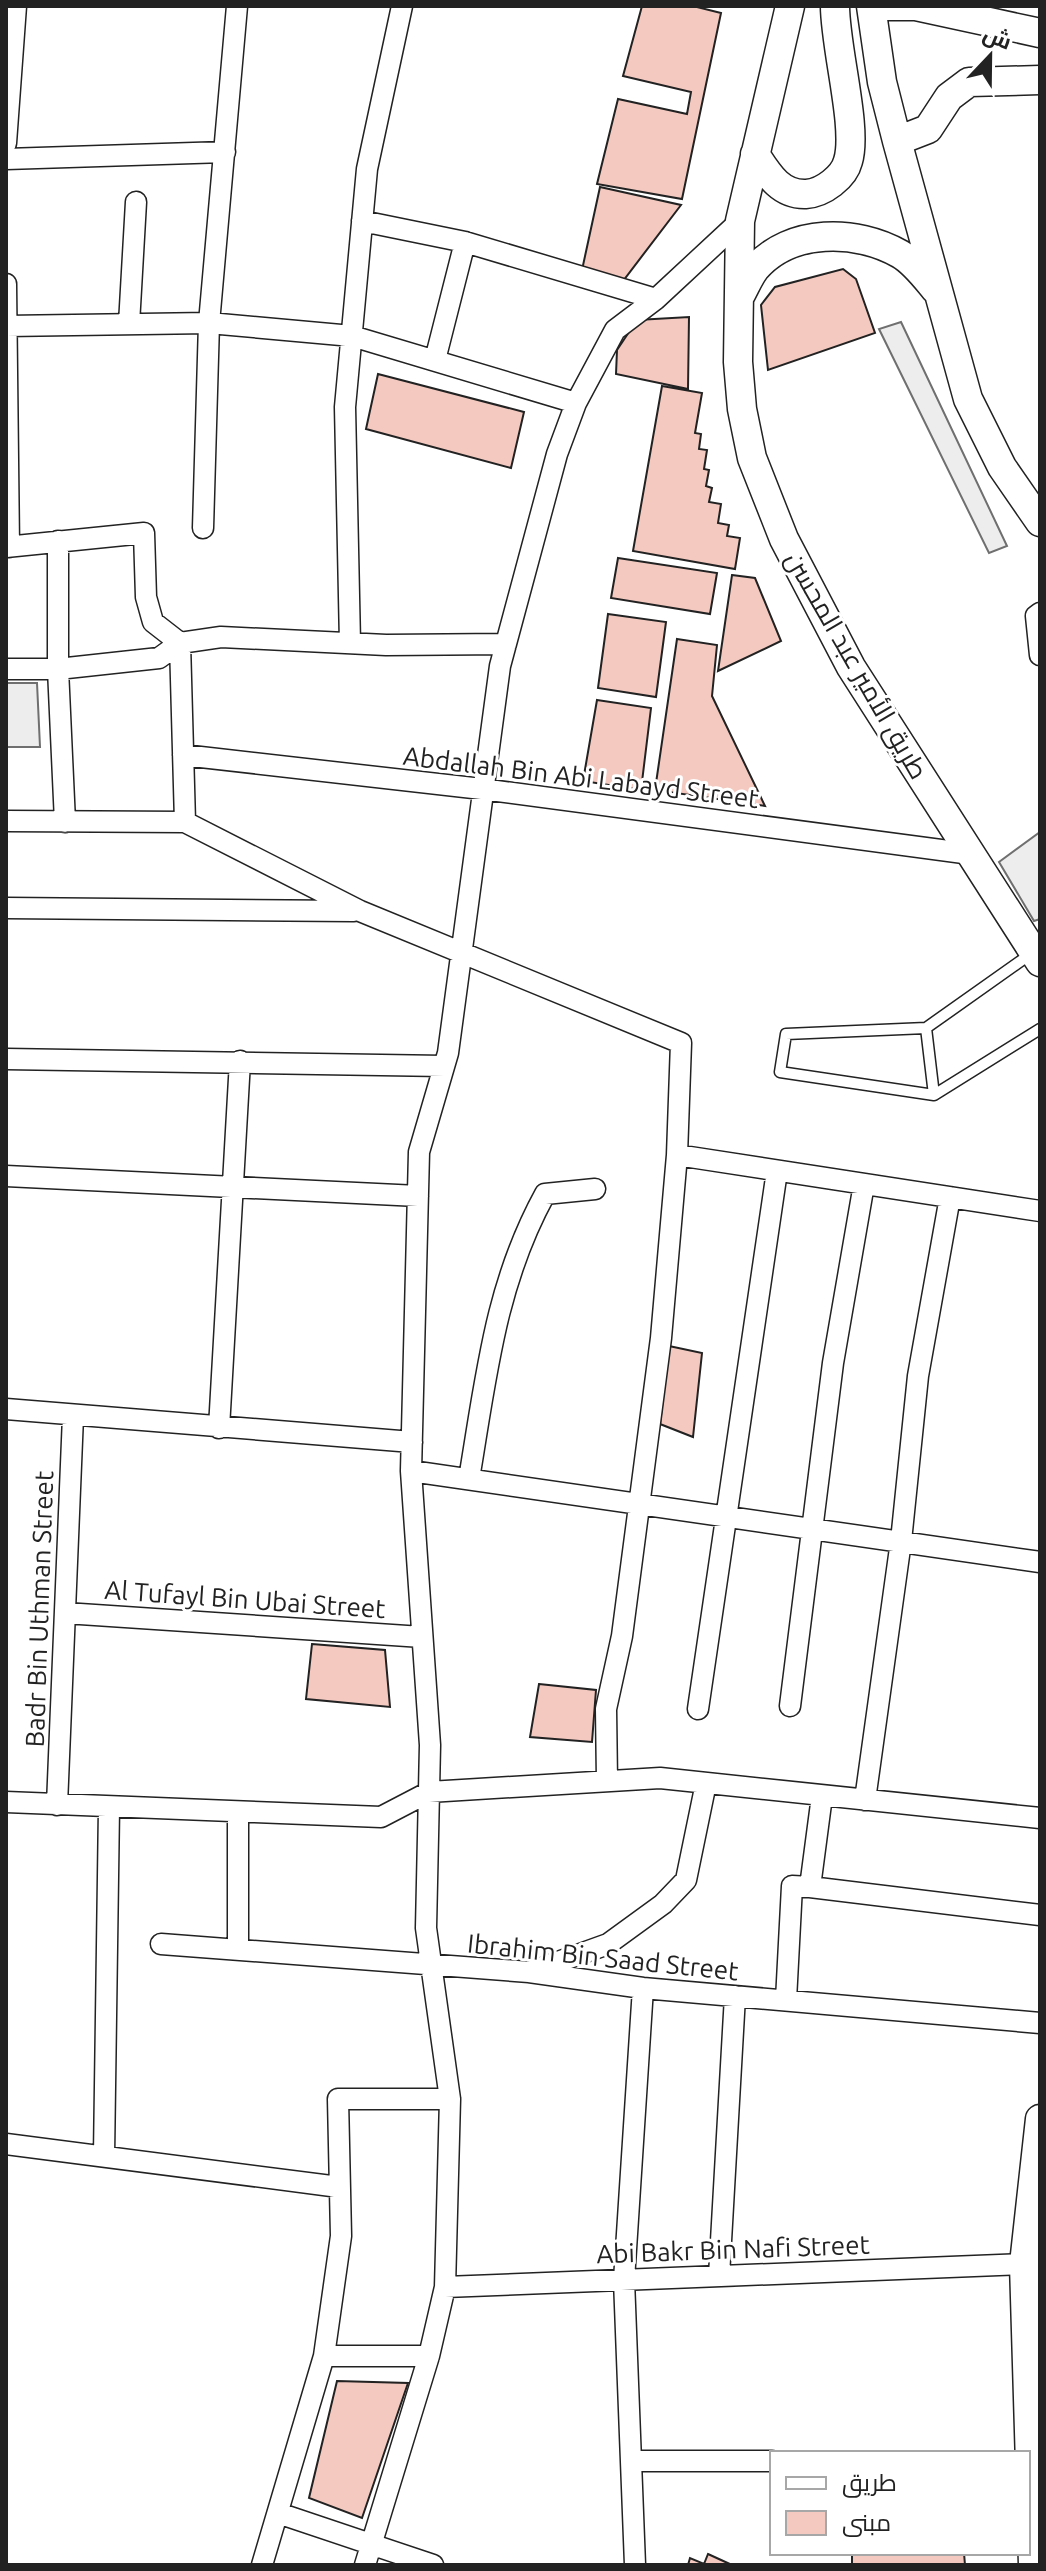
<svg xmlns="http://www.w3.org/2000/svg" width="1046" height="2571" font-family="Ubuntu,Cairo,sans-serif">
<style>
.parking{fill:#ededed;stroke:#6f6f6f;stroke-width:2}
.building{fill:#f3c9c0;stroke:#222;stroke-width:2}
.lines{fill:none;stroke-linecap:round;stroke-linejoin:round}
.lane-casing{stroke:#222;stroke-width:13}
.street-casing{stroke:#222;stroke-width:23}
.secondary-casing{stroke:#222;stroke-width:31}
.lane{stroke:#fff;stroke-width:10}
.street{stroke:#fff;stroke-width:20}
.secondary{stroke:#fff;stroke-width:28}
.labels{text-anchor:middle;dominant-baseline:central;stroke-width:6;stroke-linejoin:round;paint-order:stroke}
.street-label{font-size:26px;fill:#222;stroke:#fff}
</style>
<rect width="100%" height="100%" fill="#fff"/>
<path class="parking" d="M901,322L1007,546L989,553L879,329Z
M6,683H37L40,747H6Z
M1040,832V919L1034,921L999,862Z"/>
<path class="building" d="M642,6H693L721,13L682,199L597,184L618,99L687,114L691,92L623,76Z
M600,187L681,205L623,281L582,270Z
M843,269L856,279L875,333L768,370L761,305L775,287Z
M689,317L688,389L616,374L617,350L637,320Z
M378,374L524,412L511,468L366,429Z
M662,386L702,393L695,433L701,434L699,449L707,450L704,469L709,470L706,486L712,488L709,502L721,504L718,523L729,525L727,536L740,538L735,569L633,551Z
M618,558L717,573L710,614L611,598Z
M732,575L755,578L781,641L718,671Z
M608,614L666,622L656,697L598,688Z
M677,639L717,645L712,696L765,806L655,790Z
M597,700L651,708L641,790L583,781Z
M669,1346L702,1353L693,1437L660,1424Z
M312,1644L385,1650L390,1707L306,1699Z
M539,1684L596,1690L592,1742L530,1737Z
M337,2381L408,2383L362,2518L309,2498Z
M852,2553H964L965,2565H852Z
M708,2554L732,2565H688L690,2558L704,2564Z"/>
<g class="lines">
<defs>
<path id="lane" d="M1032,953L926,1028L786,1034L780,1072L934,1095L1040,1029
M926,1028L934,1095"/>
<path id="street" d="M6,143L16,6
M6,159L225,152
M362,221L465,242L656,299
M6,284L9,547
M129,324L136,202
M6,326L209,323L352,336L576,403
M435,360L465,242
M203,528L209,323L237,6
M58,541V669L65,822
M6,547L144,533L146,597L153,622L180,643L185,822L360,911L681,1043L677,1155L661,1338L622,1636L606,1709L607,1781
M1040,613L1036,616L1040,655
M350,643L345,407L367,169L402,6
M6,669H58L159,658L180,643L221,637L386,645L506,644
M183,755L482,789L971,854
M6,821L185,822
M6,908L354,911
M6,1059L444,1066
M677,1155L1040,1211
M6,1176L418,1196
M6,1409L412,1442
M219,1428L240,1061
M411,1471L1040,1562
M469,1479C486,1378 495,1285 545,1194L595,1189
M65,1613L422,1637
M790,1706L833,1363L864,1184
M698,1709L777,1171
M865,1800L901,1541L918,1376L950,1197
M6,1802L381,1817L429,1792L660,1778L1040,1818
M57,1805L73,1416
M238,1813V1950
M810,1887L1040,1915
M161,1944L529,1972L643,1988L1040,2023
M533,1971L608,1944L663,1904L686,1880L706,1783
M786,2000L792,1886L810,1887L822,1796
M6,2144L339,2187
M104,2156L109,1807
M719,2276L735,1996
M445,2287L1024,2264L1040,2274
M324,2356H429
M631,2461H772
M278,2513L433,2565
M262,2565L324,2356L341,2236L338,2099H450
M365,2565L429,2356L445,2287L450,2099L426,1928L430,1745L411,1471L419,1152L448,1053L500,666L557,454L576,403L615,330L656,299L740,221
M635,2565L624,2280L643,1988"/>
<path id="secondary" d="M790,6L740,221L738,362L742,409L752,458L784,539L851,667L1040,962
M871,6L882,82L897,141L968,399L1002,467L1040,522
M886,6H916L1040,33
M897,141L928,129L949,97L969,82L1040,80
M755,154C768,174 780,195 806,194C823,193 844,177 848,161C858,128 835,48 835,6
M740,296C745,287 749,277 755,269C790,228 857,229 900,254C914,262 925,277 935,289
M1033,2565L1024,2264L1040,2119"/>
</defs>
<use href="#lane" class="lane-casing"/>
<use href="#street" class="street-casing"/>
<use href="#secondary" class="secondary-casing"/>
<use href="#lane" class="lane"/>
<use href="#street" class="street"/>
<use href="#secondary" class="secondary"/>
</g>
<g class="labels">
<g class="street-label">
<text transform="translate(857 665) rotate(60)">طريق الأمير عبد المحسن</text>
<text transform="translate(581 777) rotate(7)">Abdallah Bin Abi Labayd Street</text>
<text transform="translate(245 1599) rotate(4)">Al Tufayl Bin Ubai Street</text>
<text transform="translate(39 1609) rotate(-88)">Badr Bin Uthman Street</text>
<text transform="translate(603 1957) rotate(6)">Ibrahim Bin Saad Street</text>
<text transform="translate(733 2249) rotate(-2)">Abi Bakr Bin Nafi Street</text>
</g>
</g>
<rect width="1046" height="2571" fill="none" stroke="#222222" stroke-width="16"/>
<rect x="770" y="2451" width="260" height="104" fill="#ffffff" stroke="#a7a7a7" stroke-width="2"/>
<rect x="786" y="2477" width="40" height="12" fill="#ffffff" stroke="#a7a7a7" stroke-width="2"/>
<text x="842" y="2491" font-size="24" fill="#222222">طريق</text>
<rect x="786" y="2511" width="40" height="24" fill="#f3c9c0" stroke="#a7a7a7" stroke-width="2"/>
<text x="842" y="2531" font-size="24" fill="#222222">مبنى</text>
<g transform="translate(990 56) rotate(22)" stroke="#ffffff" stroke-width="6" paint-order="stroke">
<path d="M0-6L14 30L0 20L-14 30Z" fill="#222222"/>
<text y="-12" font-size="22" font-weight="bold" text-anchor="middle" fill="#222222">ش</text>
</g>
</svg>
